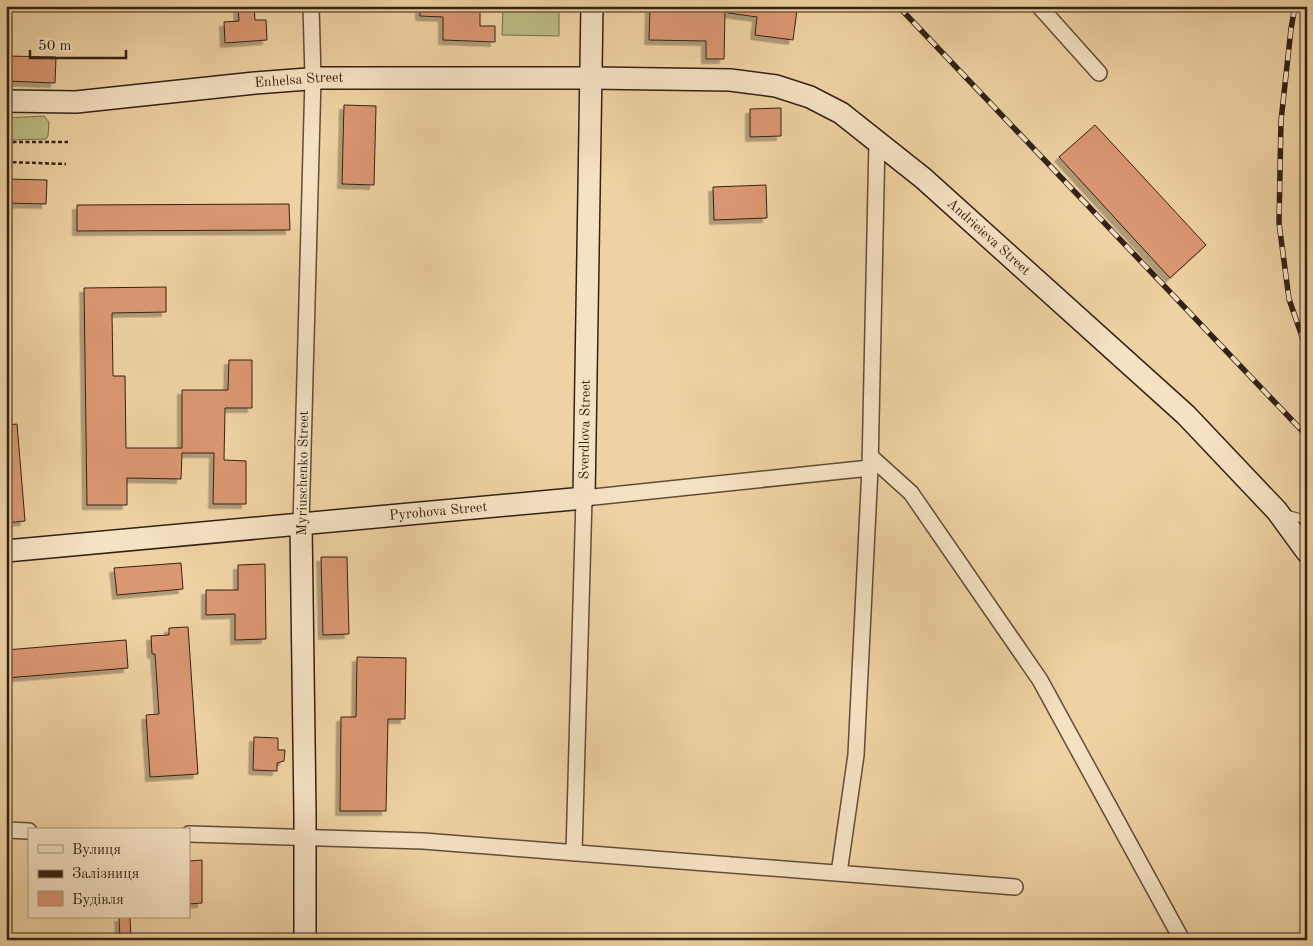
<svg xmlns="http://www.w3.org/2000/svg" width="1313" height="946" font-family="'Old Standard TT',serif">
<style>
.green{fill:#bbbb84;stroke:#776e4c}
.building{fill:#db9772;stroke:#332115;filter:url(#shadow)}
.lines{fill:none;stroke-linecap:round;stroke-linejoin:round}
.lane-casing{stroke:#624d38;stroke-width:10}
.street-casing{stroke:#624d38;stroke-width:18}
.secondary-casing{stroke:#332115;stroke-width:24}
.path{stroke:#332115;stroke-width:2.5;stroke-dasharray:4 2.5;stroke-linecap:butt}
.lane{stroke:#f5e2c3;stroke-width:8}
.street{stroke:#f5e2c3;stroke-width:15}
.secondary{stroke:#f5e2c3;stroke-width:21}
.rail-casing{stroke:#332115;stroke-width:5.5}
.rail{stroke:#f5e2c3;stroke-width:4;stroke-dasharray:11;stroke-linecap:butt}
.labels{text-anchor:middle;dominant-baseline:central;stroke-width:4;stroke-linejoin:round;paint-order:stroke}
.street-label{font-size:14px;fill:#332115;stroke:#f5e2c3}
</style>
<defs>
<filter id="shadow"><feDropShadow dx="-4.5" dy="4.5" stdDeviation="0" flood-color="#0004"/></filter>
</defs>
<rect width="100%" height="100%" fill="#efd2a3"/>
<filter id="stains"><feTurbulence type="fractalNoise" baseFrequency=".004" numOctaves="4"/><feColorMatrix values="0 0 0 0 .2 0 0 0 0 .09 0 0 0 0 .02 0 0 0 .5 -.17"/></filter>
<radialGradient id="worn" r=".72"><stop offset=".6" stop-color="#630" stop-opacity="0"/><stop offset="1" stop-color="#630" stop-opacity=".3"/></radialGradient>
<path class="green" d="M503,6H559V36L502,35Z
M44,116L49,122L48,136L46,139L6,140V118Z"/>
<path class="building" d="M238,6H254L255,20H266L267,40L225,43L224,22L239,21Z
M420,6H480V26H495V42L443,40V17L420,16Z
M728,6H767L797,10L793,40L755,35L757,17L728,13Z
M650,8L725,10L724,59H706V41L649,40Z
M6,56L56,57L55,83L6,81Z
M344,105L376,106L374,185L342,184Z
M781,108V136L750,137V109Z
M1095,125L1206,245L1170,278L1059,157Z
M6,179L47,180L46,204L6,203Z
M766,185L767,218L714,220L713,187Z
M289,204L290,230L77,231V205Z
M166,287V312L112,313L113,376H125L126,448H182V390H228L229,360H252V408H225L224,460L246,461V504H213L214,453H182L181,479L127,478V505H87L84,288Z
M17,424L25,521L6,523V425Z
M321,557H347L349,634L323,635Z
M181,563L183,589L117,595L114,568Z
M265,564L266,639L235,640V614L206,615V590H238V565Z
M188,627L198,774L150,777L146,715L159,714L155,654H152L151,636L169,635V628Z
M126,640L128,668L6,678V650Z
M357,657L406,658L405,719H388L386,811H340L341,717H356Z
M254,737L278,738V750H285L284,761L277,763V771L253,770Z
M202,860V903L189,904V861Z
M119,917H130L131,940H120Z"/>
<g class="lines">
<defs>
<path id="lane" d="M1285,514L1307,520"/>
<path id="street" d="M1039,6L1099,73
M870,456L911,493L1040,680L1182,940
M301,525L313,78L311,6
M6,830L29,831
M189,834L423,841L1015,887
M574,853L584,498L870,468
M839,873L856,755L870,468L877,141"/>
<g id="secondary">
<path id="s1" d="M6,101L76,102L255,83L321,78H592L730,80L776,86L810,97L841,113L923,178L1186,415L1277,511L1307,552"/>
<path d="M301,525L305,814V940"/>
<path id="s2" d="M6,551L584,498L592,6"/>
</g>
</defs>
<use href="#lane" class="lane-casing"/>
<use href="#street" class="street-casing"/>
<use href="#secondary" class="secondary-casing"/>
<path class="path" d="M6,142H68
M6,162L66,164"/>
<use href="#lane" class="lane"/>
<use href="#street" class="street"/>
<use href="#secondary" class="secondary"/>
<defs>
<path id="rail" d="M898,6L1307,436
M1295,6L1291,29L1281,121L1279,223L1289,299L1307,351"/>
</defs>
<use href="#rail" class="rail-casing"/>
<use href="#rail" class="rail"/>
</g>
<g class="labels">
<g class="street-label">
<text stroke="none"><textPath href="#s1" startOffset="294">Enhelsa Street</textPath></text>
<text stroke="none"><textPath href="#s1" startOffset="1035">Andrieieva Street</textPath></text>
<text stroke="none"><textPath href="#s2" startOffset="649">Sverdlova Street</textPath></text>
<text transform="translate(303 473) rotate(-89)">Myriuschenko Street</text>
<text stroke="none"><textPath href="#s2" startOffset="434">Pyrohova Street</textPath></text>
</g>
</g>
<rect width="1313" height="946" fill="none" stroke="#efd2a3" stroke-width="25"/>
<rect x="8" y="8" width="1298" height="931" fill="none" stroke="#332115" stroke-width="2.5"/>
<rect x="12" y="12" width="1288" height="921" fill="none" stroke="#332115"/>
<rect x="28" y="828" width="162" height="90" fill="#f5e2c3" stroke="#a7957d"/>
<rect x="38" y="845" width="25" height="8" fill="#f5e2c3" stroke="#a7957d"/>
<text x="72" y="854" font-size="15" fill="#332115">Вулиця</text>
<rect x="38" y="870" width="25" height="8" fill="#332115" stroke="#a7957d"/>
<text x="72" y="878" font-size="15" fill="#332115">Залізниця</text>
<rect x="38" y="891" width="25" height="15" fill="#db9772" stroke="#a7957d"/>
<text x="72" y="904" font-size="15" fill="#332115">Будівля</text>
<path d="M30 50v8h96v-8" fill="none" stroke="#332115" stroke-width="2.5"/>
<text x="38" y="50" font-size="15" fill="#332115" stroke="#f5e2c3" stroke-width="4" paint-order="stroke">50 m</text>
<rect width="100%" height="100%" filter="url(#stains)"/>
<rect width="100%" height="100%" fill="url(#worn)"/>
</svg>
